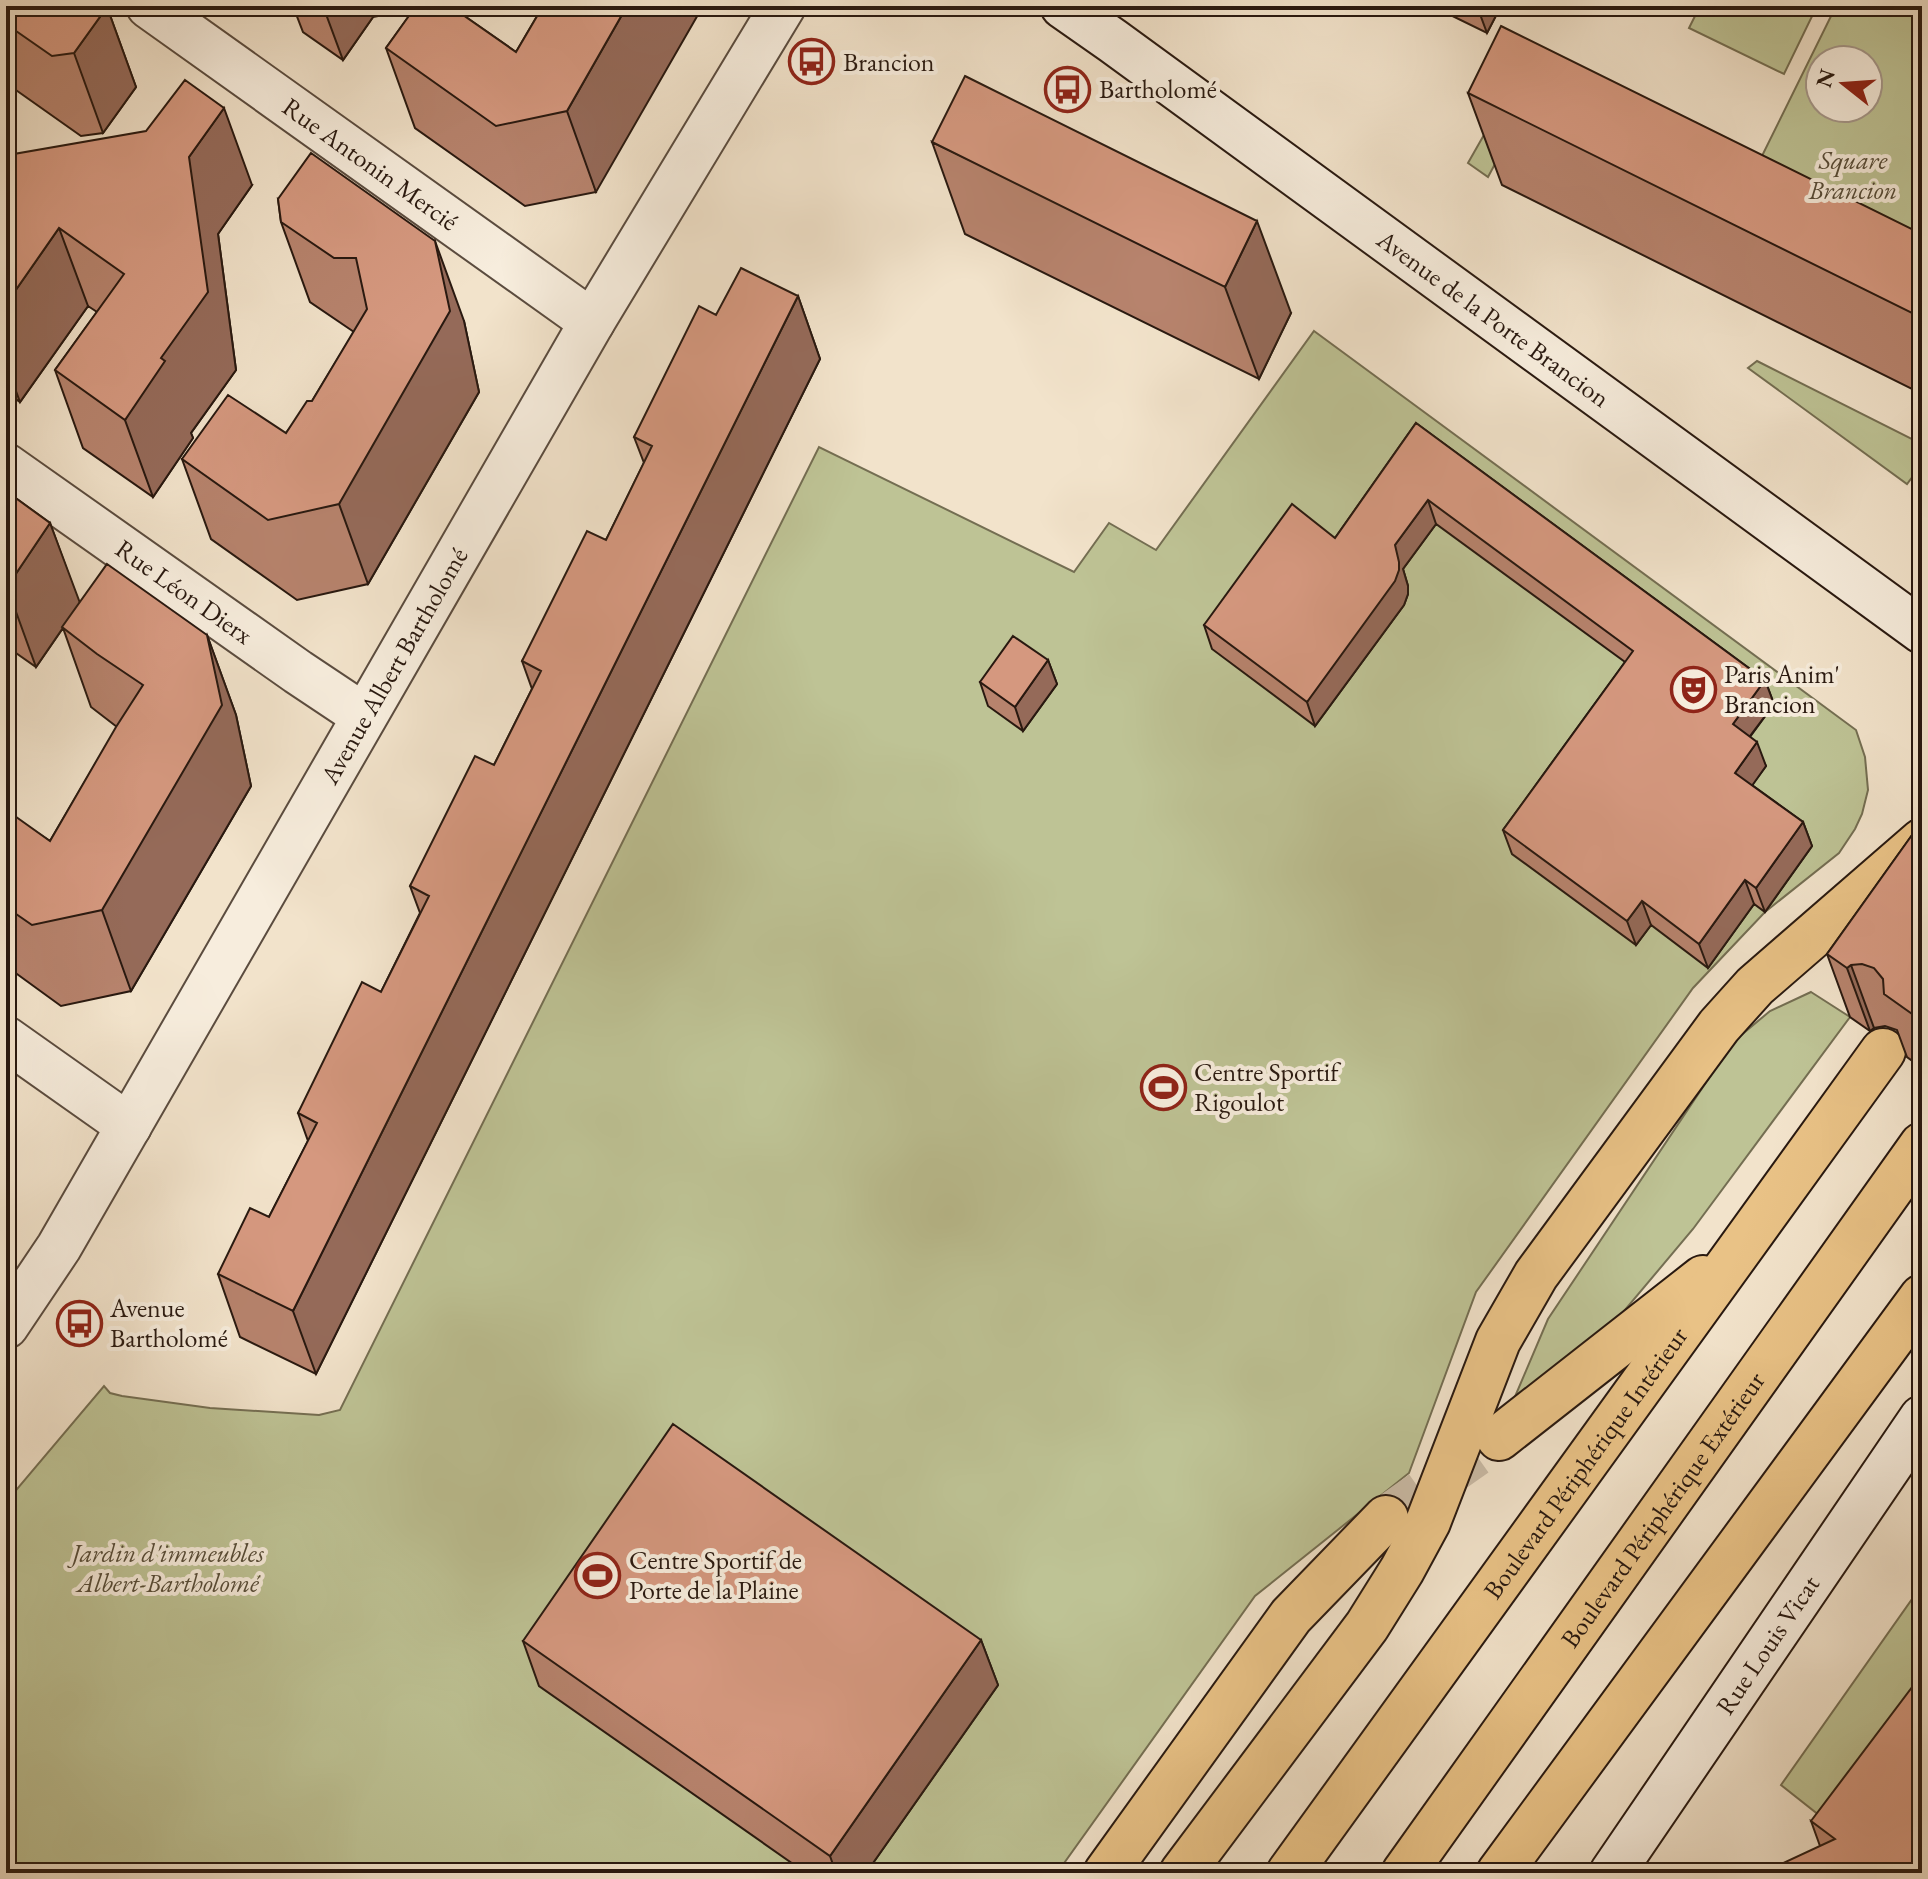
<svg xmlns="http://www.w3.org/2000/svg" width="1928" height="1879" font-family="'EB Garamond',serif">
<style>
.green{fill:#bec395;stroke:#746e52;stroke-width:2;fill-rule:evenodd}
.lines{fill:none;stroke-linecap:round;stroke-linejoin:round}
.highway-tunnel{stroke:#cabba6;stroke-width:44;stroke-dasharray:44 22;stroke-linecap:butt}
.street-casing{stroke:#5b4c3f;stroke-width:48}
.secondary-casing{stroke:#291910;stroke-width:48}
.highway-casing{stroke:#291910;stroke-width:48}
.street{stroke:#f7eddd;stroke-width:44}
.secondary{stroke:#f7eddd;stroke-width:44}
.highway{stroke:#e9c286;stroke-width:44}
.wall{fill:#b7836d;stroke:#291910;stroke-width:2}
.shaded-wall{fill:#956a59;stroke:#291910;stroke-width:2}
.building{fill:#d5987f;stroke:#291910;stroke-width:2}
.labels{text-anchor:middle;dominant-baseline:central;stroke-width:8;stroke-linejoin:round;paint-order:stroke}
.poi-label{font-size:26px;fill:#291910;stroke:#f7eddd;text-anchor:start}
.park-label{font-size:26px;font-style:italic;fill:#564c38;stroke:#f7eddd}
.street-label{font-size:26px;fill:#291910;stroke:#f7eddd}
</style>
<rect width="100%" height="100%" fill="#f2e3cb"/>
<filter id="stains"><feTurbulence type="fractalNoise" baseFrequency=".0025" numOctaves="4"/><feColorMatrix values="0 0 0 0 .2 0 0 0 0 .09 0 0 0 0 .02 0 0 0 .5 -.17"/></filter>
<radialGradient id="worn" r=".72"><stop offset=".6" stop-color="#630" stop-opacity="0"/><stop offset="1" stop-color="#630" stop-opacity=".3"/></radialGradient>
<path class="green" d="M1700,6H1817L1784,74L1689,28Z
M1836,6H1922V284L1533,93L1488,177L1468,163L1534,47L1761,158ZM1820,60H1868V108H1820Z
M1314,331L1856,730L1865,757L1868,790L1862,814L1855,829L1839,853L1765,912L1693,988L1476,1292L1409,1473L1255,1596L1057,1873H6V1502L104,1386L110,1393L122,1396L210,1408L319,1415L340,1410L819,447L1074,572L1109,523L1156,550Z
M1757,361L1922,444V464L1907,484L1748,368Z
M1811,992L1850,1017L1693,1229L1614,1323L1514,1399L1548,1319L1733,1042L1770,1011Z
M6,1148L16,1192L6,1208Z
M1922,1585V1725L1843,1834L1781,1785Z"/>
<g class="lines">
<path class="highway-tunnel" d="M1386,1518L1499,1438"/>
<defs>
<g id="street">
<path id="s1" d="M149,6L592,322"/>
<path id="s2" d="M6,466L298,672L364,716"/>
<path d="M6,1039L129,1126"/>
<path id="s3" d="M6,1326L59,1247L592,322L783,6"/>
</g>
<g id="secondary">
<path id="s4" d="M1063,6L1113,41L1922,631"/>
<path id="s5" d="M1612,1873L1922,1418"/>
</g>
<g id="highway">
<path d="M1499,1438L1703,1278"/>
<path d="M1106,1873L1291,1616L1386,1518"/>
<path d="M1182,1873L1367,1626L1402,1570L1428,1522L1498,1341L1536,1275L1719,1026L1755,986L1922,841"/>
<path id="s6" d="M1289,1873L1883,1051"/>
<path id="s7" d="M1404,1873L1922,1145"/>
<path d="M1499,1873L1922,1297"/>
</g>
</defs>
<use href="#street" class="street-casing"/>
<use href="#secondary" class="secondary-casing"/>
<use href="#highway" class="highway-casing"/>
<use href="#street" class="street"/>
<use href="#secondary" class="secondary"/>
<use href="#highway" class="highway"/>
</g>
<path class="wall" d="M6,6L107,7L136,87L103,133L81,136L6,83Z
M293,6H450L516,52L543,6L596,192L525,206L415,128L386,48L414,9L373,17L343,60L303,32Z
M1432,6H1501L1487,33Z
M1468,93L1922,234V394L1502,185Z
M932,142L1291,313L1259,379L965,234Z
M6,165L252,185L218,234L236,370L191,433L193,438L153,497L83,448L55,370L97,312L88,306L20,402L6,392Z
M278,199L464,321L479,392L368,584L297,600L211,539L182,459L286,433L312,401L354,332L310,302L281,222Z
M798,296L820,359L316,1374L240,1337L218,1274L269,1217L308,1141L298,1113L381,992L420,913L410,886L494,765L532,689L522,661L606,540L644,463L634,437L716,315Z
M1416,423L1765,680L1774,704L1750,737L1766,766L1752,785L1803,822L1812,846L1765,912L1754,904L1708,968L1651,925L1636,945L1512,854L1503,830L1625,662L1436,524L1403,569L1408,586V594L1404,605L1315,726L1212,649L1204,625L1335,538Z
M6,491L50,523L79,603L207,635L236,715L251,786L131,991L61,1006L6,966V812L50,841L117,727L91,707L63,628L36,667L6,646Z
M1048,660L1057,684L1023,731L988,706L980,682Z
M1922,821V1068L1907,1057L1897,1030L1885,1026L1874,1028L1870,1031L1850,1017L1827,954Z
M981,1640L998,1685L866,1873H806L539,1686L523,1641Z
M1811,1821L1922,1873L1820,1846Z"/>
<path class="shaded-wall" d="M323,6H369L373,17L343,60Z
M627,6H703L596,192L567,111Z
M1477,6H1501L1487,33Z
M107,7L136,87L103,133L74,53Z
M224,108L252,185L218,234L236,370L191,433L193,438L153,497L125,420L161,358L189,157Z
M1257,221L1291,313L1259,379L1225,287Z
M59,228L88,306L20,402L6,364V304Z
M435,241L464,321L479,392L368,584L339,504Z
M798,296L820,359L316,1374L293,1311Z
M1428,500L1436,524L1403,569L1408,586V594L1404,605L1315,726L1307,702L1395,545Z
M50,523L80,603L36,667L7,587Z
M207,635L236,715L251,786L131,991L102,910Z
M1048,660L1057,684L1023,731L1015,707Z
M1765,680L1774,704L1741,748L1733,724Z
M1757,742L1766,766L1744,797L1735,773Z
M1803,822L1812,846L1765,912L1756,888Z
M1745,880L1754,904L1708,968L1699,944Z
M1642,901L1651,925L1636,945L1627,921Z
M1851,965L1874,1028L1870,1031L1847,968Z
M981,1640L998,1685L866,1873H836L830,1856Z"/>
<path class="building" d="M6,6H105L107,7L74,53L52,56L6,24Z
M416,6H450L516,52L543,6H627L567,111L496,126L386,48Z
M1501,26L1922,234V318L1468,93Z
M965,76L1257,221L1225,287L932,142Z
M185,80L224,108L189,157L208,292L161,358L165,361L125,420L55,370L124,274L59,228L6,304V165L14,154L146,131Z
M311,153L435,241L450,311L339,504L268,520L182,459L228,395L286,433L307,401H312L367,309L356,258H334L281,222L278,199Z
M741,268L798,296L293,1311L218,1274L250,1208L269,1217L317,1123L298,1113L362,982L381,992L429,896L410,886L475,756L494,765L541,671L522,661L587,531L606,540L652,446L634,437L699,306L716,315Z
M1416,423L1765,680L1733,724L1757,742L1735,773L1803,822L1756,888L1745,880L1699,944L1642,901L1627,921L1503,830L1633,651L1428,500L1395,545L1399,562V570L1395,581L1307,702L1204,625L1292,504L1335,538Z
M6,491L50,523L7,587L6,586Z
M107,564L207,635L222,705L102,910L32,925L6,907V812L11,815L12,814L50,841L116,727L143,685L97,654L62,627Z
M1013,636L1048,660L1015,707L980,682Z
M1922,821V1021L1884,994L1883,979L1874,968L1862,964L1851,965L1847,968L1827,954Z
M673,1424L981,1640L830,1856L523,1641Z
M1922,1674V1873H1771L1781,1864L1835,1839L1811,1821Z"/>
<defs>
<symbol id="bus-ring" viewBox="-11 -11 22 22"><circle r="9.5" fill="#f7eddd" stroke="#8f2418" stroke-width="1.5"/><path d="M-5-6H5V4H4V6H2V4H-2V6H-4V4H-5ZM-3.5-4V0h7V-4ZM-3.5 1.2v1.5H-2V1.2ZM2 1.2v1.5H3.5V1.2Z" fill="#8f2418"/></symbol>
<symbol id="theatre-ring" viewBox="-11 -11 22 22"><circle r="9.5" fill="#f7eddd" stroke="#8f2418" stroke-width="1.5"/><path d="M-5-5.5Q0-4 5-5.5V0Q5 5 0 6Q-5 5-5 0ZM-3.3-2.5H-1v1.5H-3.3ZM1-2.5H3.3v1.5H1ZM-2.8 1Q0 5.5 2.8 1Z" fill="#8f2418"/></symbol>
<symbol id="stadium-ring" viewBox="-11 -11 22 22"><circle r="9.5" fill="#f7eddd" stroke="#8f2418" stroke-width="1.5"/><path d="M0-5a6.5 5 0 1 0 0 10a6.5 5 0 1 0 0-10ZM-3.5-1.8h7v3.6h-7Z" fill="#8f2418"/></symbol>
</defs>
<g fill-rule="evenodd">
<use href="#bus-ring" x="786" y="36" width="51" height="51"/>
<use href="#bus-ring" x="1042" y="64" width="51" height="51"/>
<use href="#theatre-ring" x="1668" y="664" width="51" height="51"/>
<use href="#stadium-ring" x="1138" y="1062" width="51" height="51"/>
<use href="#bus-ring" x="54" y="1298" width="51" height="51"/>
<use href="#stadium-ring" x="572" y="1550" width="51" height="51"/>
</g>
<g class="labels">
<g class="poi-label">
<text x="843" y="62">Brancion</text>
<text x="1099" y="89">Bartholomé</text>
<text x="1724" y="674">Paris Anim'<tspan x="1724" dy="30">Brancion</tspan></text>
<text x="1194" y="1072">Centre Sportif<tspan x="1194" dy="30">Rigoulot</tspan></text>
<text x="110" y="1308">Avenue<tspan x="110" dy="30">Bartholomé</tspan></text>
<text x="629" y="1560">Centre Sportif de<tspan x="629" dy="30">Porte de la Plaine</tspan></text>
</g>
<g class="park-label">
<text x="1853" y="160">Square<tspan x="1853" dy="30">Brancion</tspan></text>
<text x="168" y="1553">Jardin d'immeubles<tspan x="168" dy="30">Albert-Bartholomé</tspan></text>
</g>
<g class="street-label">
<text stroke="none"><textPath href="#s1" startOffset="272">Rue Antonin Mercié</textPath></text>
<text stroke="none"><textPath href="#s4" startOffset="532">Avenue de la Porte Brancion</textPath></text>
<text stroke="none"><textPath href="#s2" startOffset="218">Rue Léon Dierx</textPath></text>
<text stroke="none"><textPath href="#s3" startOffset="766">Avenue Albert Bartholomé</textPath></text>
<text stroke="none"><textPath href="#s6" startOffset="506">Boulevard Périphérique Intérieur</textPath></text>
<text stroke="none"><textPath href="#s7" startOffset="446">Boulevard Périphérique Extérieur</textPath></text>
<text stroke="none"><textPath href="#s5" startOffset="276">Rue Louis Vicat</textPath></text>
</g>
</g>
<rect width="1928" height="1879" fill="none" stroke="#f2e3cb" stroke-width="32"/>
<rect x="8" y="8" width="1912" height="1863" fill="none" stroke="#291910" stroke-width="4"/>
<rect x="16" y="16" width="1896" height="1847" fill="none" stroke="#291910" stroke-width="2"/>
<g transform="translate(1844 84) rotate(287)"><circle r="38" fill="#f7eddd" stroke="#a5988b" stroke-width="2"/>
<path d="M0-6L14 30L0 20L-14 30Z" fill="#8f2418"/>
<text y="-12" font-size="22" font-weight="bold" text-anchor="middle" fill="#291910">N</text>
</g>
<rect width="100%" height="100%" filter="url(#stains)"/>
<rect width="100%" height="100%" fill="url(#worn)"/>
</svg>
